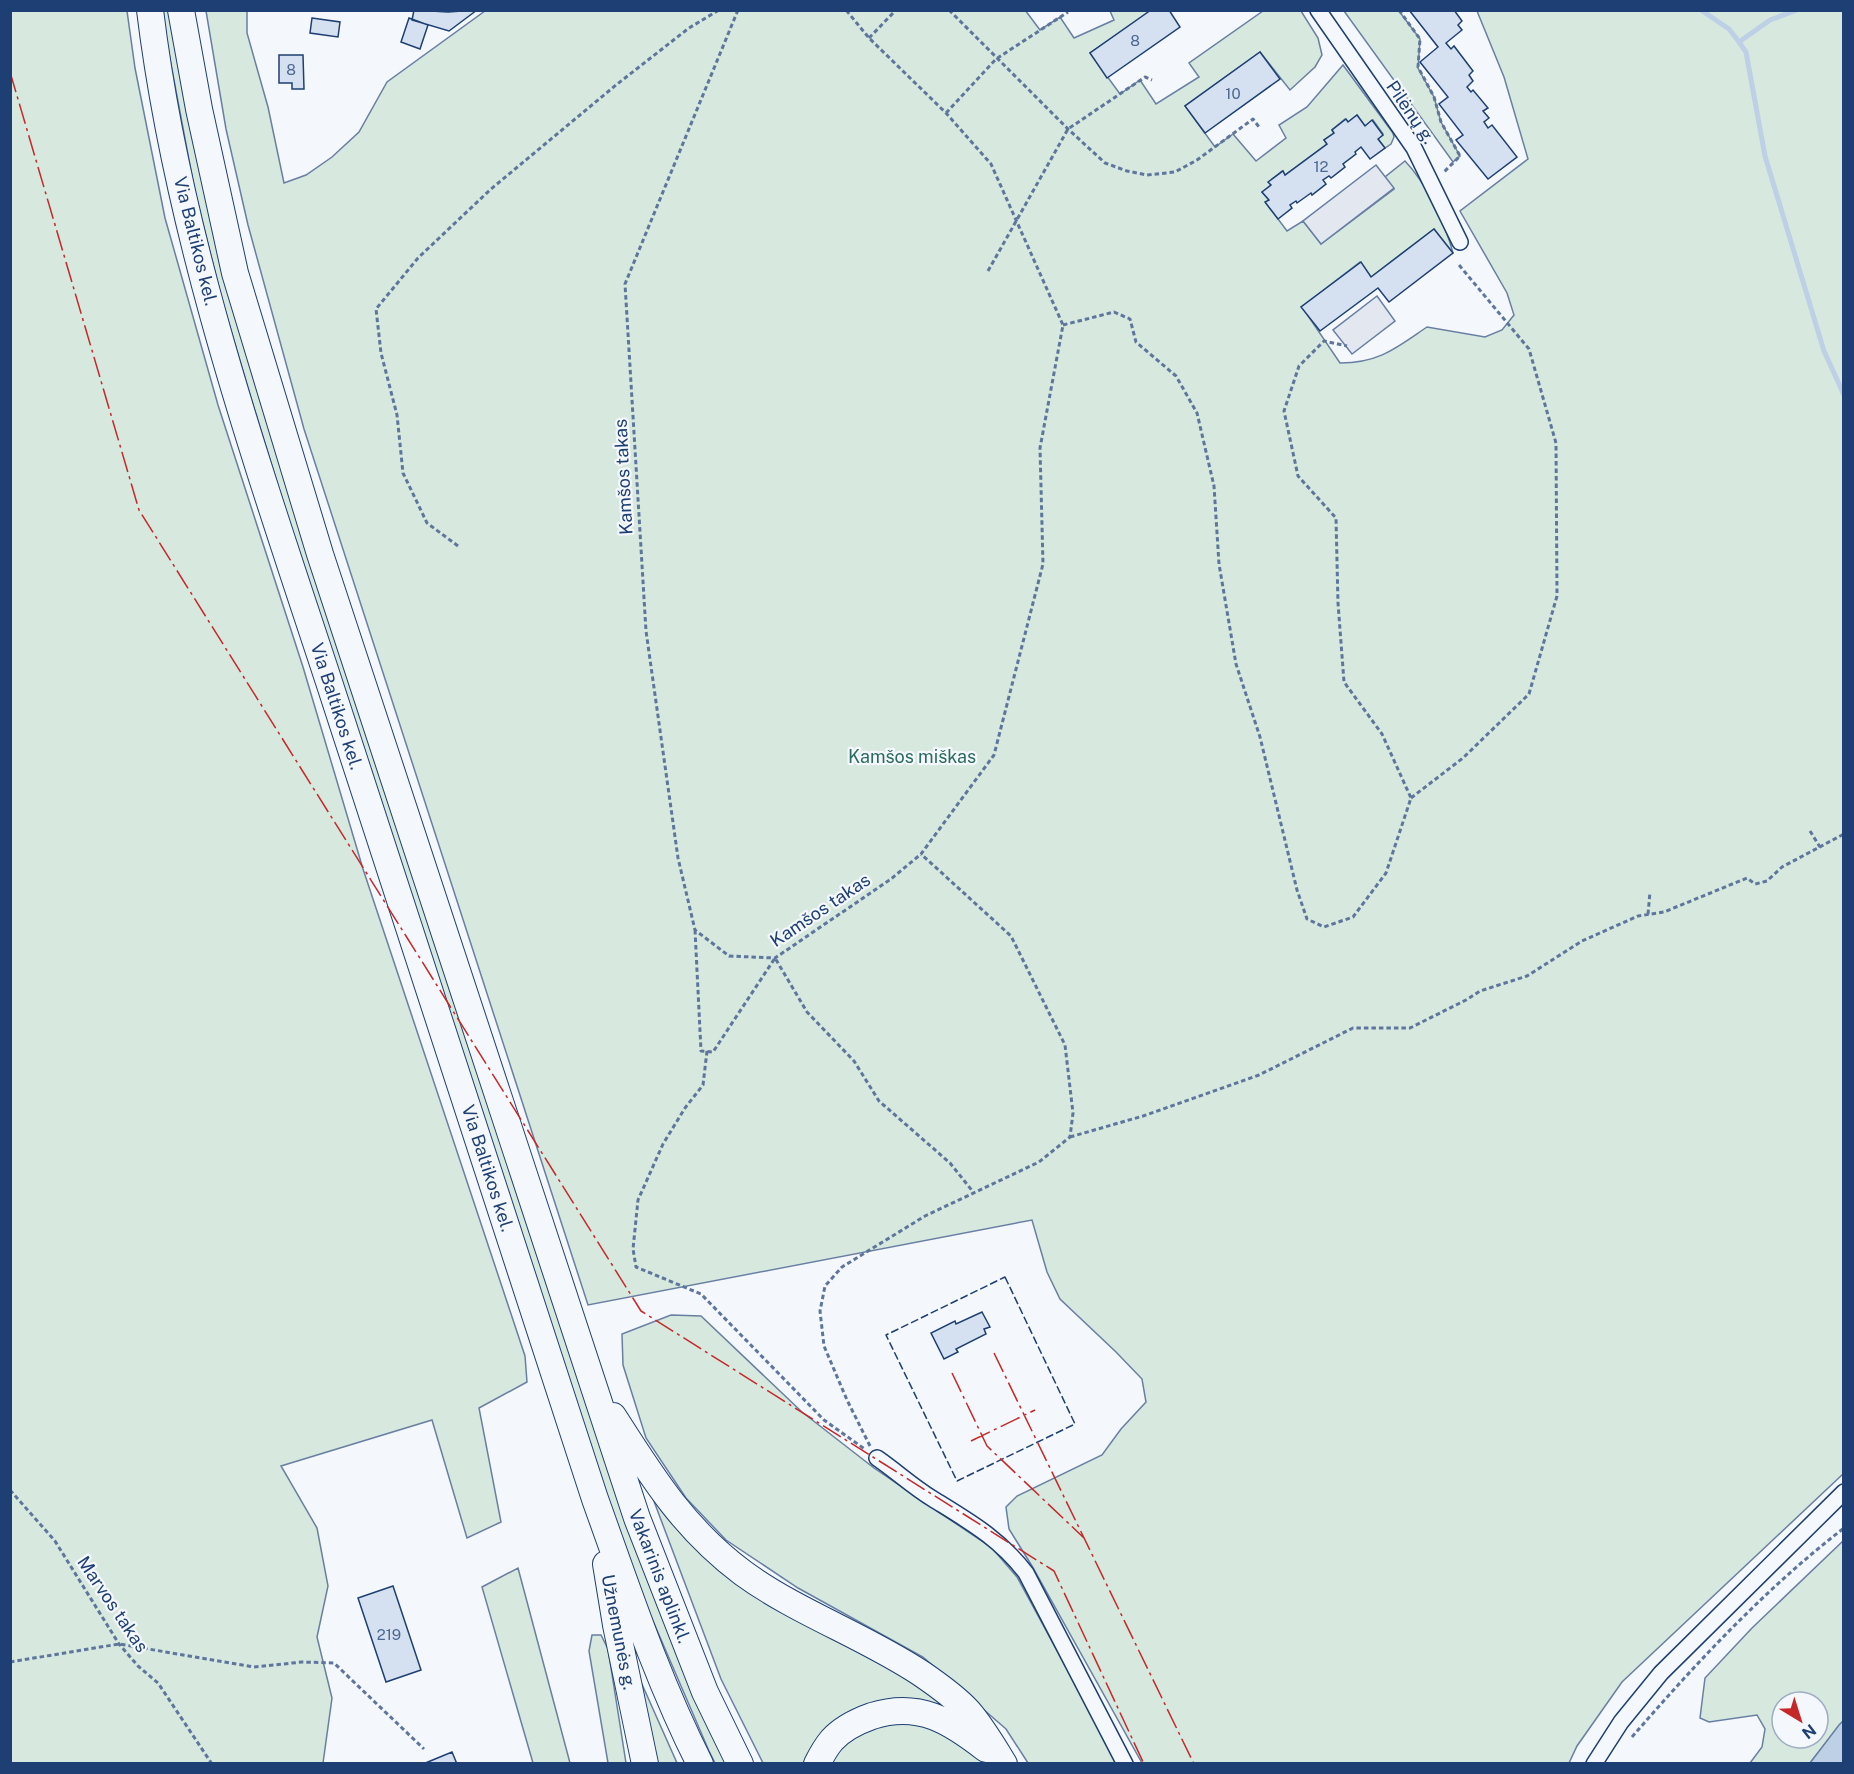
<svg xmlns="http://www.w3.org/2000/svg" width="1854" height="1774" font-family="'Public Sans',sans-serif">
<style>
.green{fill:#d7e8df;stroke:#687fa3;stroke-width:1.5;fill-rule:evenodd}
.parking{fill:#e3e8f0;stroke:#687fa3;stroke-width:1.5}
.water{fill:#bed0e5;stroke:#687fa3;stroke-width:1.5}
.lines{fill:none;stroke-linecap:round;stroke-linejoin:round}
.stream{stroke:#bed0e5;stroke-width:5}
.building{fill:#d5e0f0;stroke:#1d3f73;stroke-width:1.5}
.minor-casing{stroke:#1d3f73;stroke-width:18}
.trunk-casing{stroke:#1d3f73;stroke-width:28}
.path{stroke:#5e769c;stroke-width:3;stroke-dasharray:4.5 3;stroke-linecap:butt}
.minor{stroke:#f4f7fb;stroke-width:15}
.trunk{stroke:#f4f7fb;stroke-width:26}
.fence{stroke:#1d3f73;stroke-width:1.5;stroke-dasharray:8 3;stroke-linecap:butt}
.power{stroke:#c62828;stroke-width:1.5;stroke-dasharray:21 4.5 3 4.5;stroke-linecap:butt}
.labels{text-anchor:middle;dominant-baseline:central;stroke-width:4.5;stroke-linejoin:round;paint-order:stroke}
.number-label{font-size:15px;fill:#4b6792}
.street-label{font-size:18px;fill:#1d3f73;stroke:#f4f7fb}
.park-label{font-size:18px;fill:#2c6c60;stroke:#f4f7fb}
</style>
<rect width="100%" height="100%" fill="#f4f7fb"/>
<path class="green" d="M11,10L127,11L135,68L165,218L218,405L303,667L363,869L525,1356L527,1382L479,1408L501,1522L467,1538L432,1420L281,1466L317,1528L328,1586L317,1637L332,1698L323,1763H11Z
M1025,10L1040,30L1060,17L1074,38L1114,20L1110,11H1151L1090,53L1120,94L1140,80L1156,104L1199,77L1189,63L1263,11H1301L1318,38L1322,55L1315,67L1290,90L1260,52L1185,106L1215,147L1233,134L1256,161L1286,138L1279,125L1307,107L1343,65L1393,133L1394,137L1391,144L1385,148L1378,139L1383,134L1373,120L1365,126L1357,115L1348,122L1345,119L1332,130L1334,133L1324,140L1327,144L1285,175L1282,171L1269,182L1271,185L1262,192L1269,200L1266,203L1287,231L1303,221L1321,244L1394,189L1385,177L1405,161C1427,184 1445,223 1453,253L1434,229L1371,277L1360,262L1302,307L1340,363C1379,363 1396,348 1427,327L1485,337L1502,330L1514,315L1507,293L1460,211L1528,159L1504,77L1477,11H1843V1474L1622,1682L1577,1746L1569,1763H1142L1032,1566L1009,1529L1006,1507L1017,1496L1102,1455L1121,1429L1146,1402L1142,1379L1116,1352L1060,1299L1047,1272L1032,1220L588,1305L304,429L248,225L226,129L206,11H247V33L268,107L284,183L306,175L332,157L359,132L387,82L485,11Z
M161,11H171L205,189L729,1763H715L709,1751L644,1600L612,1513L297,547L252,401L222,300L195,192Z
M1344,11H1399L1420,39L1418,68L1434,97L1441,122L1460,156L1453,162Z
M671,1315L701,1316L802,1412L874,1468L992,1548L1017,1577L1118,1763H1028L1006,1729L923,1657L798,1588L726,1540L686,1498L646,1438L623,1365L622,1334Z
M652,1496L699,1552L735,1579L853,1644L943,1700L941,1708L918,1699L900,1700L805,1763H763L721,1679Z
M1843,1541V1721L1810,1763H1750L1762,1747L1765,1729L1757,1715L1709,1722L1700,1718L1705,1678L1752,1628ZM1782,1702H1818V1738H1782Z
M518,1568L570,1763H533L482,1587Z
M592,1635H601L608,1649L626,1763H608L589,1651Z
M637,1673L677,1763H653Z
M918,1719L967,1745L984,1763L829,1764L836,1752L865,1729Z"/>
<path class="parking" d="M1376,165L1394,188L1321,244L1303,221Z
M1377,296L1395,321L1352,354L1333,330Z"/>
<path class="water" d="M1843,1721V1763H1810L1839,1725Z"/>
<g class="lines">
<path class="stream" d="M1701,10L1729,29L1739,42
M1797,10L1770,20L1739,42L1746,52L1765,156L1824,351L1844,395"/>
</g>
<path class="building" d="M414,10L448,12L477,10L449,31L412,20Z
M1151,10H1169L1180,27L1107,78L1090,53Z
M1409,10H1454L1462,21L1458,25L1462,30L1446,43L1451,49L1454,46L1473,71L1469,75L1473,81L1467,87L1471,92L1473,90L1488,108L1483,111L1489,118L1484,122L1488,128L1492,125L1517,157L1488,179L1456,140L1463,135L1439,104L1448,97L1420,62L1438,47Z
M312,18L340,22L338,37L310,33Z
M409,18L428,25L420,49L401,42Z
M1260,52L1280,79L1205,133L1185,106Z
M279,55H303L304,89H292V83H279Z
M1357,115L1365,126L1372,120L1383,135L1378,139L1385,148L1370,159L1361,147L1355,152L1356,154L1343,164L1345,167L1331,178L1329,176L1323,180L1326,184L1312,195L1311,193L1297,203L1296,201L1290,205L1292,208L1278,219L1265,202L1269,200L1262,192L1271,185L1268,182L1283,171L1285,175L1327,144L1324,140L1334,133L1332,130L1346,119L1348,122Z
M1434,229L1453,253L1389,302L1378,288L1320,331L1301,307L1361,262L1371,277Z
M982,1312L990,1327L984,1329L986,1334L956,1349L958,1352L944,1359L931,1333L955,1321L956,1324Z
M393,1586L421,1670L386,1682L358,1598Z
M452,1752L457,1764H423Z"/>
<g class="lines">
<defs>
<path id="minor" d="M1318,10L1414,148L1460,242
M877,1458C896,1471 913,1487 933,1499C970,1522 999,1538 1026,1573L1125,1764
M1594,1764L1621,1722L1661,1673L1844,1492"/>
<path id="trunk" d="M150,10C178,240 257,463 329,682C418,954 508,1226 595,1499C627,1588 657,1679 700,1764
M181,10L199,109L235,273L320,554L637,1518L705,1692L740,1764
M613,1416C652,1477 684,1529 743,1573C798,1613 865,1636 922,1674C938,1685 955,1697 968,1711C982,1727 993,1746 1004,1764
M606,1564L616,1625L645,1764
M817,1764C821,1756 826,1747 832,1740C842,1729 858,1721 872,1716C919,1701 950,1721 986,1749"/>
</defs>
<use href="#minor" class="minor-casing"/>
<use href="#trunk" class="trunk-casing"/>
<path class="path" d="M738,10L625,284L646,631L678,858L695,930L729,956L775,958L891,879L921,854L994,755L1043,564L1040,448L1063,325L991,164L946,113L869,38L846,10
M949,10L1068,129L1105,163L1127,171L1147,175L1175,172L1197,160L1253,119L1259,127
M1399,10L1420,39L1418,67L1434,97L1441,122L1460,156L1444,172
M869,38L896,10
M946,113L996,59L1068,12
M988,271L1068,129L1145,77L1152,80
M1063,325L1114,312L1130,319L1136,342L1176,376L1197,413L1214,486L1219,564L1236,664L1260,737L1297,890L1307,919L1324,927L1353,917L1386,873L1411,798L1382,734L1344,682L1338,603L1336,518L1298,476L1284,411L1299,366L1324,341L1347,346
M458,546L427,523L403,473L397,415L381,353L376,309L418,258L491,189L616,85L689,28L719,10
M1411,798L1463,758L1529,694L1557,596L1556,443L1529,349L1459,265
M1810,831L1820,847
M1648,914L1650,892
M695,930L701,1051L713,1052L775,958L807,1012L854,1061L879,1101L950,1163L974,1193
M707,1051L703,1085L685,1108L663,1144L638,1200L633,1249L636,1267L701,1294L824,1420L866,1450
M1070,1137L1143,1116L1259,1075L1353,1028H1410L1466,1000L1480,991L1527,976L1582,941L1638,916L1664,912L1747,878L1755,884L1767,881L1782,867L1844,834
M870,1446L847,1400L824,1346L820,1311L825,1286L842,1267L925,1216L1039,1162L1070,1137L1073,1113L1065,1045L1011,936L921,854
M10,1490L55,1541L119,1644L138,1666L158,1683L212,1764
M10,1662L119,1644L254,1667L302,1662L334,1663L424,1749
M1632,1737C1697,1662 1765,1589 1844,1528"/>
<use href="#minor" class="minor"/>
<use href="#trunk" class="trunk"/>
<path class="fence" d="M1005,1277L1075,1424L957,1481L886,1335Z"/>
<path class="power" d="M10,72L139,510L641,1311L1054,1571L1144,1764
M994,1353L1194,1764
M952,1373L987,1446L1084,1538
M971,1441L1035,1410"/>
</g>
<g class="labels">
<g class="number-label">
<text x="1135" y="40">8</text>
<text x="291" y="69">8</text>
<text x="1233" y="93">10</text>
<text x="1321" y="166">12</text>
<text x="389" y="1634">219</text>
</g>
<g class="street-label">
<text transform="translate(1411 112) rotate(56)">Pilėnų g.</text>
<text transform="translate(196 241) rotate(76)">Via Baltikos kel.</text>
<text transform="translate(623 477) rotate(-93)">Kamšos takas</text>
<text transform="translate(337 706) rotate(72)">Via Baltikos kel.</text>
<text transform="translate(820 910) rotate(-34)">Kamšos takas</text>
<text transform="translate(488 1168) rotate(72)">Via Baltikos kel.</text>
<text transform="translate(660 1576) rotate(69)">Vakarinis aplinkl.</text>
<text transform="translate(113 1604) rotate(56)">Marvos takas</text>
<text transform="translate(619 1632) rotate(79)">Užnemunės g.</text>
</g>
<g class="park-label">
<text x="912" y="756">Kamšos miškas</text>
</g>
</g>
<rect width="1854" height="1774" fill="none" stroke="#1d3f73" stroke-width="24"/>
<g transform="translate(1800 1720) rotate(142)"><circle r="28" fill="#f4f7fb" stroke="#9eadc5" stroke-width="1.5"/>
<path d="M0-4.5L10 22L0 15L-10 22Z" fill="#c62828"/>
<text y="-9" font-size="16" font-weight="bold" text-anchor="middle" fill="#1d3f73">N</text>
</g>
</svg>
